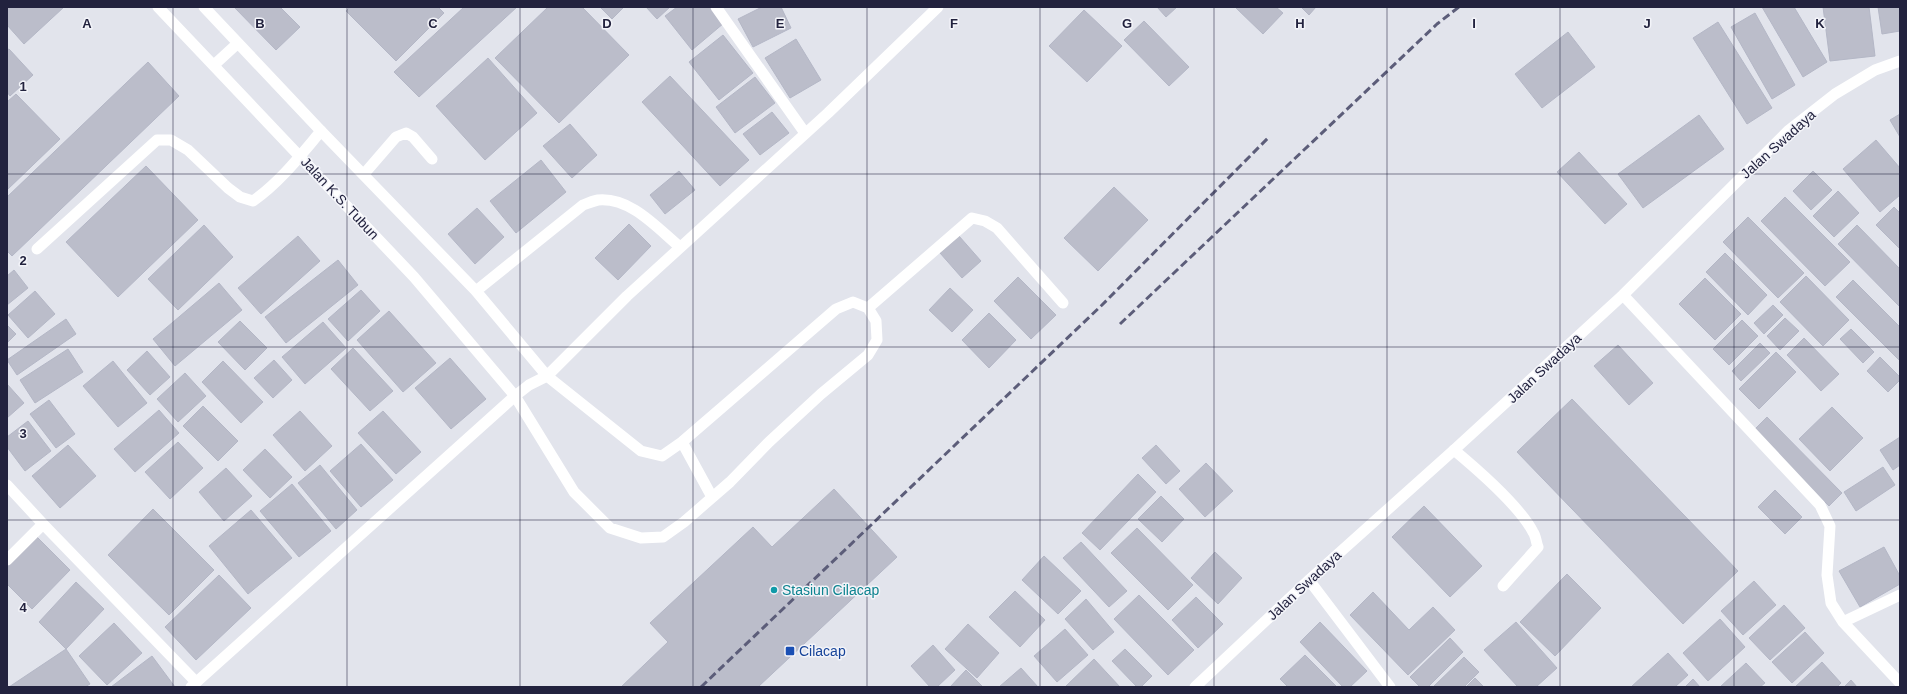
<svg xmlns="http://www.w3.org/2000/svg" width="1907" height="694" font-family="Helvetica,sans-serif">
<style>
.building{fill:#bbbdca;stroke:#b4b7c6}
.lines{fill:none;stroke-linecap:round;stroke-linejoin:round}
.service{stroke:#fff;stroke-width:11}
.minor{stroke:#fff;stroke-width:11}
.rail{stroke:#5c5d79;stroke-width:3;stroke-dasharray:8 4;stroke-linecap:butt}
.grid{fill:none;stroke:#22223e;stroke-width:1;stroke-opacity:0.55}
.culture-dot{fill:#0f9aa8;stroke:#f3f4f9;stroke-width:1.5}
.transit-dot{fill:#1a4fb4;stroke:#f3f4f9;stroke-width:1.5}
.labels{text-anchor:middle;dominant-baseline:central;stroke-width:3;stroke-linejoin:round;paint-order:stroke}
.street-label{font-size:14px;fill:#22223e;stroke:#f3f4f9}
.culture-label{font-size:14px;fill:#0d838f;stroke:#f3f4f9;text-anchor:start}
.transit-label{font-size:14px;fill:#164399;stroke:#f3f4f9;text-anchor:start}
.grid-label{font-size:13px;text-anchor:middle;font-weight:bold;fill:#22223e;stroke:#f3f4f9;stroke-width:3;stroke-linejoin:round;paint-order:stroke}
</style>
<rect width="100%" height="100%" fill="#e2e4ec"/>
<path class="building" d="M7,7H64L24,44L7,25Z
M234,7H280L300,27L276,50Z
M350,7H438L444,13L396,61L346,11Z
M464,7H517L419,97L394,72Z
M548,7H582L629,55L559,123L495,58Z
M600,7H624L612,19Z
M646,7H670L657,19Z
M677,7H711L724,23L692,50L665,16Z
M762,7H781L791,28L753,47L738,19Z
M1157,7H1177L1166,17Z
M1235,7H1276L1283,13L1263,34Z
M1301,7H1316L1309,15Z
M1762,7H1794L1827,62L1803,77Z
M1823,7H1869L1875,56L1830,61Z
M1878,7H1900V31L1882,34Z
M1084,10L1122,46L1087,82L1049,46Z
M1755,13L1795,85L1772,99L1731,27Z
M1144,21L1189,67L1169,86L1124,40Z
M1718,22L1772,108L1747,124L1693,38Z
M1568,32L1595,67L1542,108L1515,74Z
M723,35L753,73L719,100L689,62Z
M796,39L821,80L790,98L765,58Z
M9,49L33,75L10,96L7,92V50Z
M488,58L537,113L485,160L436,106Z
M148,62L179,96L12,256L7,251V197Z
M670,76L749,160L720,186L642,102Z
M755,77L775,103L735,133L716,107Z
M16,94L60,139L7,190V102Z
M772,112L789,133L760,155L743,134Z
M1900,114V137L1890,120Z
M1699,115L1724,149L1643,208L1618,174Z
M570,124L597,155L572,178L543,146Z
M1876,140L1900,168V195L1880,212L1843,169Z
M1579,152L1627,204L1605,224L1557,172Z
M541,160L566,192L516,233L490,201Z
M146,166L198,220L118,297L66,242Z
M679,171L695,190L665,214L650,195Z
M1813,171L1832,190L1811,210L1793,191Z
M1114,187L1148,220L1098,271L1064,238Z
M1838,191L1859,213L1834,237L1813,216Z
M1785,197L1850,262L1825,286L1761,221Z
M1894,207L1900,213V249L1876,225Z
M477,208L504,237L475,264L448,234Z
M1748,217L1804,273L1778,298L1723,242Z
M629,224L651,246L618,280L595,258Z
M204,225L233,257L178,310L148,279Z
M1857,225L1900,269V307L1838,244Z
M298,236L320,261L261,314L238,288Z
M959,236L981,261L962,278L940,253Z
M1725,253L1767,295L1748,315L1706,272Z
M338,260L358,285L286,343L265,317Z
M14,270L28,288L7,305V276Z
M1806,276L1849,320L1823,346L1780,302Z
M1018,277L1056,315L1031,339L994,301Z
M1705,278L1741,314L1715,340L1679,304Z
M1853,280L1900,327L1899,360L1836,297Z
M219,283L242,310L175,366L153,339Z
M950,288L973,310L952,332L929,310Z
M361,290L380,311L348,341L328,319Z
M35,291L55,314L28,338L8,315Z
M1773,305L1783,315L1764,334L1754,323Z
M389,311L436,363L403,392L357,340Z
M989,313L1016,340L989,368L962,340Z
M1785,318L1799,331L1780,350L1767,336Z
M66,319L76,334L17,375L7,360Z
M1742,320L1758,336L1729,365L1713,349Z
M240,321L267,348L245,370L218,342Z
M323,322L346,348L305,384L282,357Z
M7,325L16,334L7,343Z
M1851,329L1874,352L1863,363L1840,339Z
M1804,338L1839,374L1821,391L1787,355Z
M1760,343L1770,353L1741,381L1732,371Z
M1618,345L1653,383L1629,405L1594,366Z
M353,348L393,391L370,411L331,369Z
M68,349L83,372L35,403L20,380Z
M147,351L170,377L150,395L127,370Z
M1776,352L1796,372L1759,409L1739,389Z
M1880,357L1900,377V380L1888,392L1867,371Z
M450,358L486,399L451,429L415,388Z
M274,360L292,380L273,398L254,378Z
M113,361L147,403L118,427L83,386Z
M223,361L263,402L241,423L202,382Z
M185,373L206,396L178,422L157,399Z
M7,384L24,403L7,418Z
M1572,399L1738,571L1683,624L1517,452Z
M49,400L75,434L56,448L30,414Z
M203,406L238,441L218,461L183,426Z
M1832,407L1863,438L1830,471L1799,439Z
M159,410L179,433L135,472L114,449Z
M300,411L332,446L305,471L273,435Z
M383,411L421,452L396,474L358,433Z
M1767,417L1842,493L1829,506L1754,430Z
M28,421L51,451L25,471L7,447V437Z
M1900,437V465L1893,470L1880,450Z
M178,442L203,468L170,499L145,472Z
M361,444L393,480L361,507L330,471Z
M68,445L96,476L60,508L32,476Z
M1156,445L1180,471L1166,484L1142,458Z
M265,449L292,477L270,498L243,470Z
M1206,463L1233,491L1205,517L1179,489Z
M320,465L357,510L336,529L298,483Z
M1883,467L1895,485L1856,511L1844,492Z
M226,468L252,496L224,521L199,492Z
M1138,474L1156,492L1100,550L1082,533Z
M292,484L331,531L299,557L260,511Z
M834,489L897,557L758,687H621L668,642L650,623L753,527L772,547Z
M1775,490L1802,517L1785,534L1758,507Z
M1161,496L1184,519L1162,542L1138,519Z
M1424,506L1482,566L1450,597L1392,537Z
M153,509L214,570L169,615L108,555Z
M251,510L292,558L248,594L209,546Z
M1137,528L1193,585L1168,610L1111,553Z
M37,537L70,570L32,609L7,584V567Z
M1081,542L1127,591L1109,607L1063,558Z
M1884,547L1900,576V584L1860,607L1839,571Z
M1215,552L1242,578L1218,604L1191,578Z
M1044,556L1081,591L1058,614L1022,580Z
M1567,574L1601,608L1555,656L1520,622Z
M219,575L251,608L196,660L165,627Z
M1754,581L1776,605L1743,635L1721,611Z
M76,582L104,609L66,649L39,622Z
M1015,591L1045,620L1020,647L989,617Z
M1373,592L1409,630L1433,607L1455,630L1408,675L1350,615Z
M1139,595L1194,650L1168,675L1114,619Z
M1196,597L1223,624L1198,648L1172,620Z
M1086,599L1114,632L1093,650L1065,619Z
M1784,605L1805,628L1770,660L1749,638Z
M1720,619L1745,647L1708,681L1683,653Z
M1320,622L1367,671L1350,687H1343L1300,642Z
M1516,622L1557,668L1536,687H1518L1484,650Z
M114,623L142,653L107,685L79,656Z
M968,624L999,653L977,678L945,649Z
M1065,629L1088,655L1057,682L1034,656Z
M1805,632L1824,653L1792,683L1772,662Z
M1450,638L1463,652L1428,687H1420L1410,677Z
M933,645L955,670L937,687H930L911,666Z
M66,649L90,684L85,687H9Z
M1125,649L1152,676L1141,687H1137L1112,661Z
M1668,653L1688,675L1675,687H1631Z
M1305,655L1337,687H1288L1280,679Z
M152,656L175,687H111Z
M1464,657L1479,672L1464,687H1433Z
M1094,659L1120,687H1068L1066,686Z
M1822,662L1841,683L1837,687H1795Z
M1746,663L1765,683L1760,687H1720Z
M1021,668L1038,687H999Z
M966,670L983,687H950Z
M1475,678L1484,687H1466Z
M1693,679L1700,687H1685Z
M1851,680L1857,687H1844Z"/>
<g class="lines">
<path class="service" d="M364,174L396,137L406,133L413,137L432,159
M37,249L157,140H171L188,150L228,188L240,197L253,201C280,182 300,156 321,131
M868,308L972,218L985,221L997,228L1063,303
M515,396L574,492L610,528L641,538L663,537L684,522L730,482L769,442L821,394L868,355L877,340L876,321L868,308L853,302L836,309L682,442L662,456L641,451L547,376
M682,442L712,497
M1454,450C1478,470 1519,505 1533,532C1536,536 1536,542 1538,547L1503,586"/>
<path class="minor" d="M158,7L414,277L515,396
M204,7L321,131L476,291L547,376
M716,7L805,133
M214,65L238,43
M476,291L583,205C588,203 593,201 598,200C631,197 657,228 680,247
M1623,295L1820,505L1830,526L1827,575L1831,603L1843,622L1900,683
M7,485L43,524L196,682
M7,560L43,524
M1309,580L1390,687
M1843,622L1900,595
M191,687L515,396L529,385L547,376L627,296L828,113L938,7
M1195,687L1309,580L1454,450L1623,295L1789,130L1835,94L1875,70L1900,61"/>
<path class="rail" d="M1120,324L1437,24L1459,7
M701,687L1102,305L1269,137"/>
</g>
<path class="grid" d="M173,7V687M347,7V687M520,7V687M693,7V687M867,7V687M1040,7V687M1214,7V687M1387,7V687M1560,7V687M1734,7V687M7,174H1900M7,347H1900M7,520H1900"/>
<circle class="culture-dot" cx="774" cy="590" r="4"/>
<rect class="transit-dot" x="785" y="646" width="10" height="10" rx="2"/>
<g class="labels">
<g class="street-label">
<text transform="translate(1778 144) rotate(-42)">Jalan Swadaya</text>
<text transform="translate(340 198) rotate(47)">Jalan K.S. Tubun</text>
<text transform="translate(1544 368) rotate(-43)">Jalan Swadaya</text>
<text transform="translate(1304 585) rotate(-43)">Jalan Swadaya</text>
</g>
<g class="culture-label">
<text x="782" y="590">Stasiun Cilacap</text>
</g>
<g class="transit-label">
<text x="799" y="651">Cilacap</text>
</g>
</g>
<g class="grid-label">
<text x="87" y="28">A</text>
<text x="260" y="28">B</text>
<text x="433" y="28">C</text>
<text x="607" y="28">D</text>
<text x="780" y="28">E</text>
<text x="954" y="28">F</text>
<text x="1127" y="28">G</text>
<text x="1300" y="28">H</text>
<text x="1474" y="28">I</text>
<text x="1647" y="28">J</text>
<text x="1820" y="28">K</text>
<text x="23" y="91">1</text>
<text x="23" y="265">2</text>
<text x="23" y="438">3</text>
<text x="23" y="612">4</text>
</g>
<rect width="1907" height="694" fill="none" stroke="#22223e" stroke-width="16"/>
</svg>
